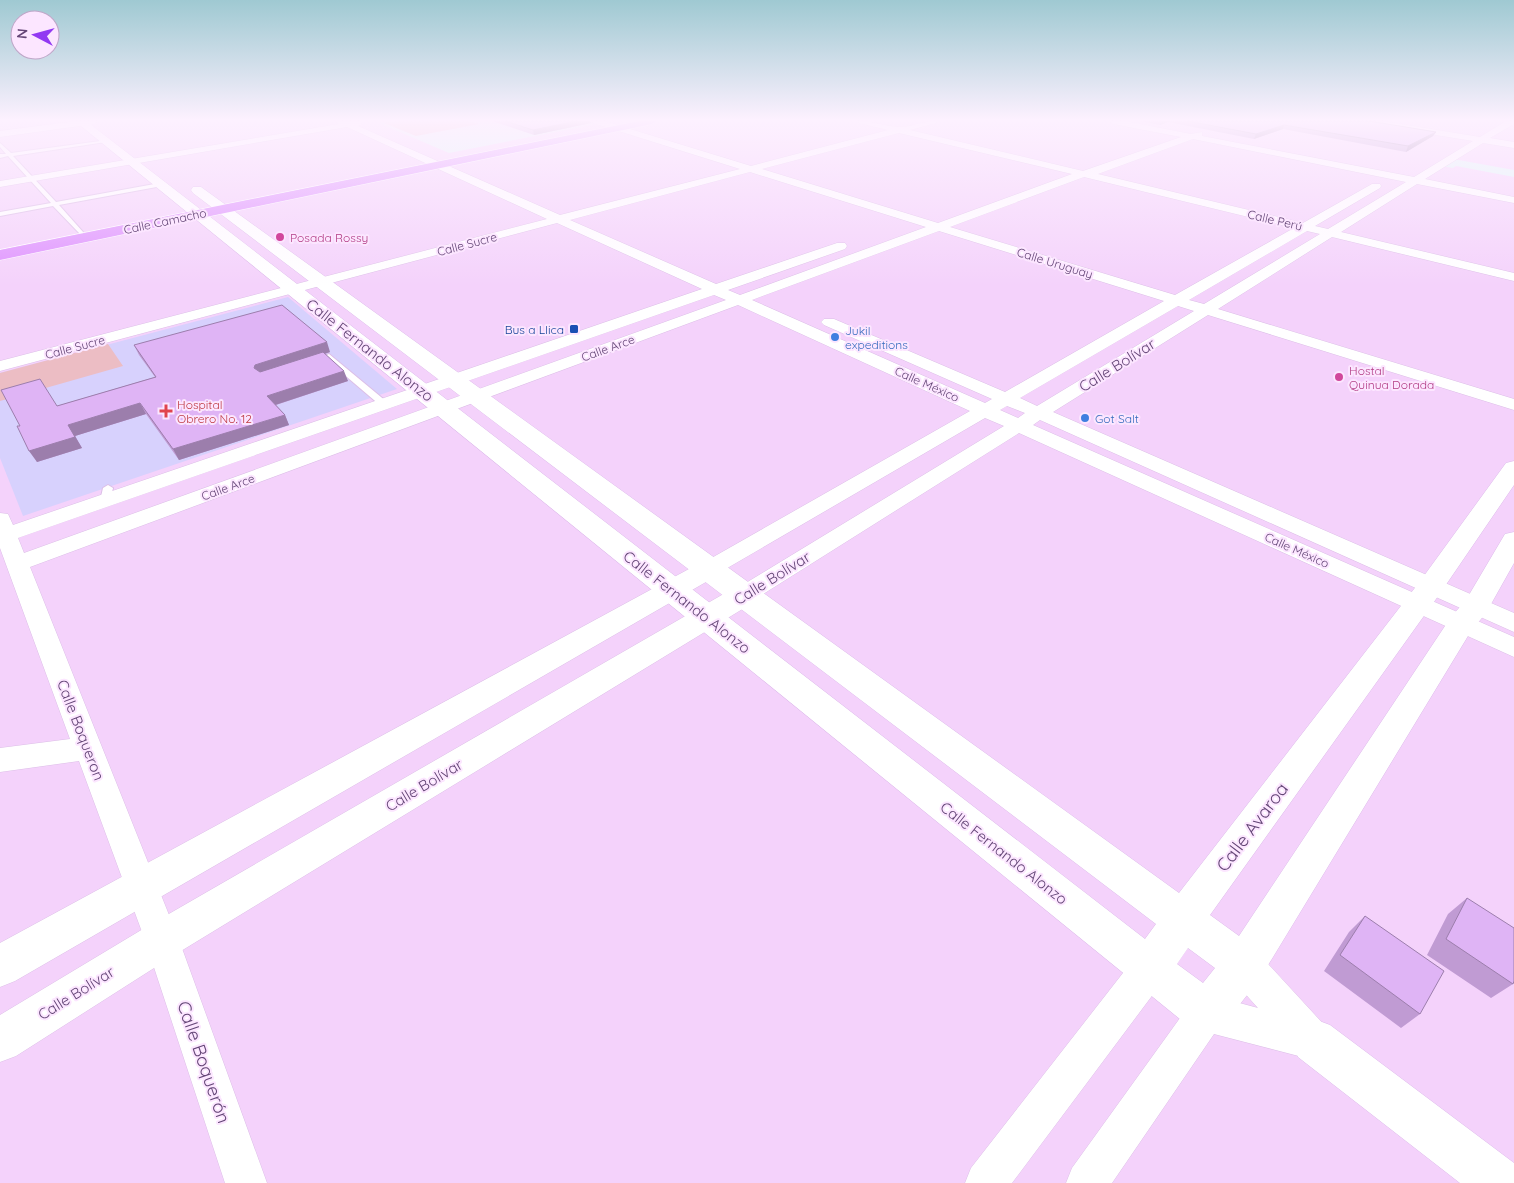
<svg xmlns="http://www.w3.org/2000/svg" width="1514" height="1183" font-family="Quicksand,sans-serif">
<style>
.residential{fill:#f4d2fb}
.education{fill:#dcfaf6}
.medical{fill:#d7d1fd}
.green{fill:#ecbdc4}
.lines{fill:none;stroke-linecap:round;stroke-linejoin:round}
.service-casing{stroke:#dcbfe7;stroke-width:2}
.minor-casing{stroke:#dcbfe7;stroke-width:1}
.tertiary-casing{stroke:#dcbfe7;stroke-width:1}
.secondary-casing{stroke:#dcbaea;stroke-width:1}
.trunk-casing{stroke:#fff;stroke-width:1}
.service{fill:#fff;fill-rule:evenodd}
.minor{fill:#fff;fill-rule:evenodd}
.tertiary{fill:#fff;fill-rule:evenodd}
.secondary{fill:#fff;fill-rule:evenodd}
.trunk{fill:#de92fe;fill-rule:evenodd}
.wall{fill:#c09bd3}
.shaded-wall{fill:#9c7eac}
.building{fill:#dfb4f5;stroke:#9c7eac}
.hotel-dot{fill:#d1479c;stroke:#fce6ff;stroke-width:2}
.transit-dot{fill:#1a4fb4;stroke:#fce6ff;stroke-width:2}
.shop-dot{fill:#3f7fe0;stroke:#fce6ff;stroke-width:2}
.health-dot{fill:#e0444e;stroke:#fce6ff;stroke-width:2}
.labels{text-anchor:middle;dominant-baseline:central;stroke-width:4;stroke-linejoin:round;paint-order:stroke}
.far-street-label{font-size:12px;fill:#634576;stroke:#fce6ff}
.far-hotel-label{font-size:12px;fill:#b23c85;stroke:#fce6ff;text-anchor:start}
.far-transit-label{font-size:12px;fill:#164399;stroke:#fce6ff;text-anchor:end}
.far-shop-label{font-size:12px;fill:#366cbe;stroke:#fce6ff;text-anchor:start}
.far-health-label{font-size:12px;fill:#be3a42;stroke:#fce6ff;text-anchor:start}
.street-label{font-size:15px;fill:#634576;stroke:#fce6ff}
.near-street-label{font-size:18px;fill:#634576;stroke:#fce6ff}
</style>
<rect width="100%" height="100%" fill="#fadffe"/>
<path class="residential" d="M0,121H1514V1183H0Z"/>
<path class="education" d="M390,121H587L596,124L449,153L379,123Z
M1453,159L1514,170V177L1456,166L1453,168L1441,166Z"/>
<path class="medical" d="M288,297L397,389L23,516L0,458V373Z"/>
<path class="green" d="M396,121H469L479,124L416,136L384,123Z
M108,344L123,366L0,401V373Z"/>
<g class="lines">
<defs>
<path id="service" d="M108,140L106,142L13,156L56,202L160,183L162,186L59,205L83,232L84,233L81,235L53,206L0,216V212L51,203L8,156L0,158V154H6L0,147V143L11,153Z
M329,354L387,402V406H381L327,360L322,362L318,359Z
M108,485L113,488L110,501L105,504L101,503L100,501L103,488Z"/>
<path id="minor" d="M77,121H98L94,124L0,137V131Z
M336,121H361V125L358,126L560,215L740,169L593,123L592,121H604L751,166L888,130L859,123L858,121C872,121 884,126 898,127C908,128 924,121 937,121L936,123L910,130L1083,171L1181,137L1113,124L1109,121H1125L1191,134L1202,132V136L1414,177L1473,141L1368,124L1364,121H1382L1480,137L1506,121H1514V124L1490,138L1514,142V148L1483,143L1425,179L1514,197V203L1417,184L1341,232L1514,273V281L1332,237L1218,309L1514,399V410L1208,315L1053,412L1514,613V632L1040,420L1033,425L1514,637V657L1019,433L752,601L744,603L736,601L732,595L736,589L1004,426L985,418L717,574L709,576L701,574L697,569L701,564L970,411L738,305L30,567L179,940L267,1183H225L145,940L79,761L0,772V748L70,739L0,548V513L8,514L13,525L702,289L557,223L0,371V361L547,219L347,127L0,187V181L339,124ZM899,133L1072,174L938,223L762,169ZM1193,139L1406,182L1328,229L1315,226L1380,188L1381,186L1380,184H1372L1303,223L1098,174ZM750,172L926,227L740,295L728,290L845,249L847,246L845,243H837L716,284L570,220ZM1084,177L1294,228L1175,295L950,227ZM939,231L1164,301L1005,392L834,319H824L821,322L824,325L992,399L985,403L752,300ZM1307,231L1320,234L1204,304L1189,300ZM714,295L726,300L24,553L18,538ZM1178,306L1194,311L1037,406L1020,398ZM1007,406L1025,413L1018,418L1000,410Z
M1244,947L1257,952L1327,1028L1333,1041L1327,1054L1314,1060L1214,1034L1112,1183H1066L1072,1168L1193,1000L1206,994L1258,1008L1231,978L1226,965L1231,952Z
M1150,950L1163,955L1168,968L1163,981L1012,1183H965L971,1168L1137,955Z"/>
<path id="tertiary" d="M709,560L718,563L722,569L718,575L15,981L0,987V943L700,563Z
M744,586L754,588L758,595L754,602L176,954L16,1056L0,1062V1015L148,926L734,588Z"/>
<path id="secondary" d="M75,121H86L1145,939L1156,924L193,193L191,190L193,187H201L1179,893L1421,580L1506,463L1514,461V485L1441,592L1210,915L1239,936L1451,617L1466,600L1505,534L1514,532V563L1486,613L1471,631L1259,980L1221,1028L1206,1035L1191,1028ZM1188,948L1215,968L1203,983L1177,964Z
M1314,1019L1330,1025L1514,1163V1183H1460L1298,1057L1292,1041L1298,1025Z"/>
<path id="trunk" d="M639,121H657L652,124L0,260V250Z"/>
</defs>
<use href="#service" class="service-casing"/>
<use href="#minor" class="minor-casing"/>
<use href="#tertiary" class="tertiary-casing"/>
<use href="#secondary" class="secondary-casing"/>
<use href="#trunk" class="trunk-casing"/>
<use href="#service" class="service"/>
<use href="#minor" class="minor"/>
<use href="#tertiary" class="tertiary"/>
<use href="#secondary" class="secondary"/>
<use href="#trunk" class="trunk"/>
</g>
<path class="wall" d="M492,121H590L591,123L534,135Z
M1140,121H1369L1436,132L1433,136L1406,152L1283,129L1254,139L1168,122L1160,125Z
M134,345L330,352L325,354L348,381L276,405L285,415L289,425L179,460L146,414L75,436L82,448L37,462L20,426L57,406L155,377L139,355Z
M1467,898L1513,984L1491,998L1427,955L1448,914Z
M1365,916L1420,1014L1401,1028L1324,971L1349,932Z"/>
<path class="shaded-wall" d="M577,121H590L591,123L534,135L533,130Z
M1161,121H1169L1168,122L1160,125Z
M1284,125L1283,129L1254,139L1256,134Z
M1436,132L1433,136L1406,152L1408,146Z
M327,342L330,352L259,375L254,368L255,365Z
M344,371L348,381L272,406L267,396Z
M140,403L146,414L75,436L82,448L37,462L29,451L68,425Z
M285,415L289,425L179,460L173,449Z"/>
<path class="building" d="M505,121H577L533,130Z
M1187,121H1369L1436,132L1408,146L1284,125L1256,134Z
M282,305L327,342L255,365L254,368L260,372L323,352L344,371L267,396L285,415L173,449L140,403L68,425L75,437L29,451L17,426H20L1,390L40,379L57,406L156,377L134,345Z
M1467,898L1514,928V981L1513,984L1446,939Z
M1365,916L1444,971L1420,1014L1340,955Z"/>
<linearGradient id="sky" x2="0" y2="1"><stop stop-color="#9fc9d2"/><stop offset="0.42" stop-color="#fdf1ff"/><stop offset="1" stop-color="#fdf1ff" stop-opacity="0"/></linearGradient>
<rect width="1514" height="286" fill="url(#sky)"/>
<g class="hotel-dot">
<circle cx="280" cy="237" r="5"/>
<circle cx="1339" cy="377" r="5"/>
</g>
<rect class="transit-dot" x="569" y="324" width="10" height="10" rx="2.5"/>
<g class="shop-dot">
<circle cx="835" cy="337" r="5"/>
<circle cx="1085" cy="418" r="5"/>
</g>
<path class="health-dot" d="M163.5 403.5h5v5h5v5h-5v5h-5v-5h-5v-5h5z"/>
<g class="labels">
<g class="far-street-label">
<text transform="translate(1275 220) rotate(13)">Calle Perú</text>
<text transform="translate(165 221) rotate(-12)">Calle Camacho</text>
<text transform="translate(467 244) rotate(-15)">Calle Sucre</text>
<text transform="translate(1055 263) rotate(17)">Calle Uruguay</text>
<text transform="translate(75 347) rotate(-15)">Calle Sucre</text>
<text transform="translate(608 348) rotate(-20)">Calle Arce</text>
<text transform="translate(927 384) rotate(24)">Calle México</text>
<text transform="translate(228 487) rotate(-20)">Calle Arce</text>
<text transform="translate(1297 550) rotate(24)">Calle México</text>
</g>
<g class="far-hotel-label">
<text x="290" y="237">Posada Rossy</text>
<text x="1349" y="370">Hostal<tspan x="1349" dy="14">Quinua Dorada</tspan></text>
</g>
<g class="far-transit-label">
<text x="564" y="329">Bus a Llica</text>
</g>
<g class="far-shop-label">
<text x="845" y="330">Jukil<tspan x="845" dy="14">expeditions</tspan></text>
<text x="1095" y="418">Got Salt</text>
</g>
<g class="far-health-label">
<text x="177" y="404">Hospital<tspan x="177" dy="14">Obrero No. 12</tspan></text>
</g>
<g class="street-label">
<text transform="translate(370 350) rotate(38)">Calle Fernando Alonzo</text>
<text transform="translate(1117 365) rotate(-32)">Calle Bolívar</text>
<text transform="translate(772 578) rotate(-32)">Calle Bolívar</text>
<text transform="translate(687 602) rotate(38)">Calle Fernando Alonzo</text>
<text transform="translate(81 730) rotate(69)">Calle Boqueron</text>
<text transform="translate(424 785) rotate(-31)">Calle Bolívar</text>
<text transform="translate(1004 853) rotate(38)">Calle Fernando Alonzo</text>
<text transform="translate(76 993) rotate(-32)">Calle Bolívar</text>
</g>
<g class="near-street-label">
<text transform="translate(1252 827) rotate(-53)">Calle Avaroa</text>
<text transform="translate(204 1062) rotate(71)">Calle Boquerón</text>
</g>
</g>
<g transform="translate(35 35) rotate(276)"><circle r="24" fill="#fce6ff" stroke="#bfa6c8"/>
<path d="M0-4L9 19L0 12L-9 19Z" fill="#9239f2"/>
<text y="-8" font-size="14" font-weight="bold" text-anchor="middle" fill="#634576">N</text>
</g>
</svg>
